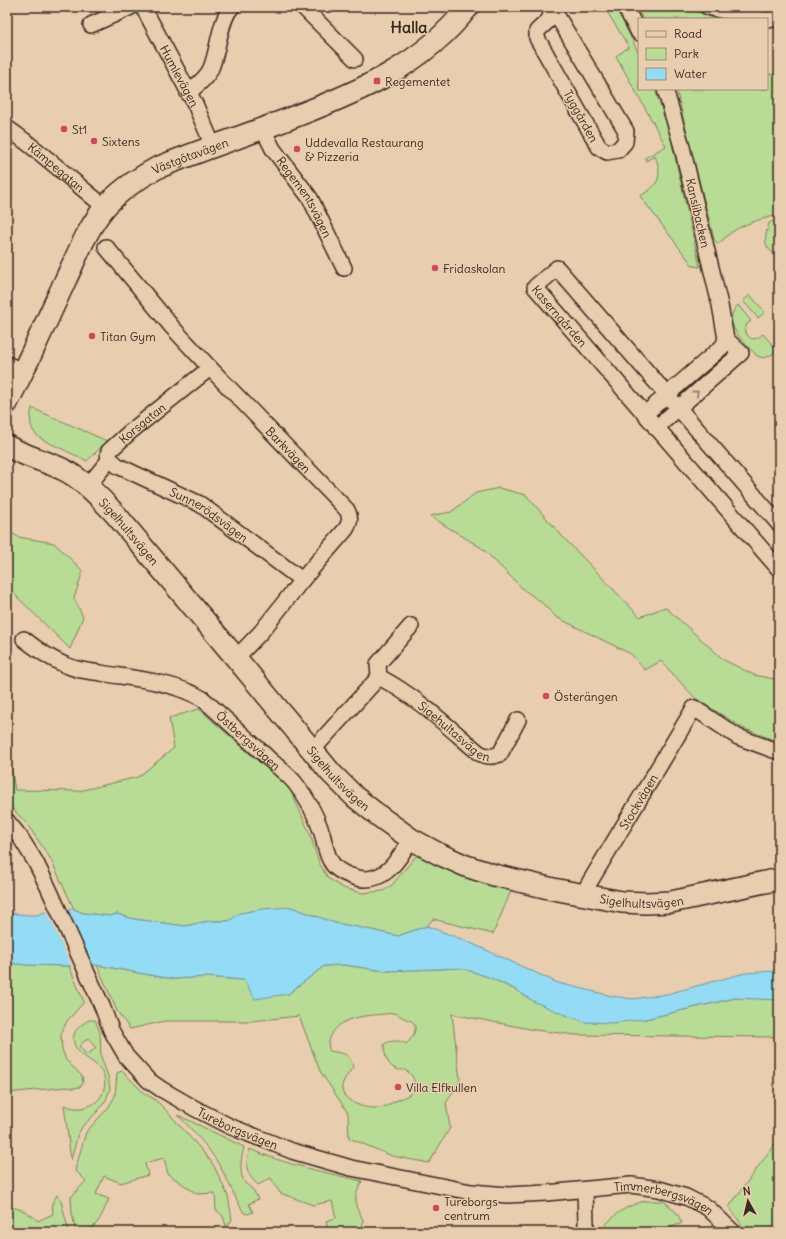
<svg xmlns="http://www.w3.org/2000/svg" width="786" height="1239" font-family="Delius,sans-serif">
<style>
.green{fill:#b8db95;stroke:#7a825a;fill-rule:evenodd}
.water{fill:#94dcf5;stroke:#70959f;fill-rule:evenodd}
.pier{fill:#e8cdaf}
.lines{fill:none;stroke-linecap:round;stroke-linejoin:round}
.river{stroke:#94dcf5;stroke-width:24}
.street-casing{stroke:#3b2a1e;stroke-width:18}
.secondary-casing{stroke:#3b2a1e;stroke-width:24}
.street{stroke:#e8cdaf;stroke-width:15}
.secondary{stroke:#e8cdaf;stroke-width:21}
.oneway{stroke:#927c66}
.poi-dot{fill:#d1495b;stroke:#e8cdaf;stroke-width:1.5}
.labels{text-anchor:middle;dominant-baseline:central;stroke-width:3;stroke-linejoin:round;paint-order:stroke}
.street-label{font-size:12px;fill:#3b2a1e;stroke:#e8cdaf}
.poi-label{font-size:12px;fill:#3b2a1e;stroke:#e8cdaf;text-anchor:start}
.district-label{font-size:16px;font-weight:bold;fill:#3b2a1e;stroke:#e8cdaf}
</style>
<rect width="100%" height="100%" fill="#e8cdaf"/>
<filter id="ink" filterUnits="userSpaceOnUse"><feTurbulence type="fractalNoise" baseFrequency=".025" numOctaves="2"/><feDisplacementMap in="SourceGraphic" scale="8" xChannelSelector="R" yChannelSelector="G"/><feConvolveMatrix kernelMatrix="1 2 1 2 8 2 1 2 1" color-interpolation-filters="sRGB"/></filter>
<g filter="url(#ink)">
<path class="green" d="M604,7H616L639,54V89H655L670,135L700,267L693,266L640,196C659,186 663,176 655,156L646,161L645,158L666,146L616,56L629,47Z
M636,7H685L716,19H643Z
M767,74L779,75V215C759,219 733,226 720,243H717L714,239L676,89H767Z
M779,218V259C764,246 763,243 769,223Z
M750,295L765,312L758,318L743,301Z
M738,305L751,321L747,324L745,330C749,341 755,341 763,334L777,350C770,356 765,361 756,355C744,342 720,323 738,305Z
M32,408L107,441L87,461C78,456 68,452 58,447C38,438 26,433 32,408Z
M499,488L526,495L561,535L640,617L665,607L724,660L754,675L779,680V742L743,728L695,698L661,661L645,670L631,654L556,617L540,601L524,590L483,549L430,516L451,512L476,493Z
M7,530L18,537L54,543L83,571L74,598L83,617L70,649L7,587Z
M199,709L290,789L310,834L319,863L328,878L343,888L362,893L383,891L392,885L416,856L511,891L493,934L433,919L427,926L398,936L362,928L335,923L291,907L241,913L229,921H209L185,926L134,919L117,914L110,916L83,913L74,909L50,858L27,824L7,803V745L15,790L79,791L138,777L174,748L169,718Z
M7,963L28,965L69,966L84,1002L67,1021L61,1034L62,1049L66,1060L82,1076L83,1083L80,1087L74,1088L66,1087L7,1093Z
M97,965L144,974L174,979L206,977L244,980L288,994L324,966L344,965L385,971L462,968L491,978L516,990L533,1001L645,1019L735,998L778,999L779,1000V1037L576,1035L535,1030L452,1014L460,1080L446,1103L450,1128L429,1163L392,1156L349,1138L348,1113L320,1071L299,1016L251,1021H165L130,1029L117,1011ZM393,1013C397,1013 398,1015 402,1017C405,1019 411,1020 414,1023C418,1030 411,1040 406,1044C401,1040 390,1040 384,1044C384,1054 387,1068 399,1070C402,1070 405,1069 408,1072C412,1074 414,1081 416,1085C414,1094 406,1096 398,1100C394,1101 391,1104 387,1106C375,1110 361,1108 351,1101C347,1099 342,1094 342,1089C341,1081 349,1074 353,1067C349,1052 344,1054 330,1051C327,1046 329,1041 331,1036C340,1014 373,1016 393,1013Z
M89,1020H95L100,1032L101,1057L108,1076L110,1089L106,1100L98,1111L82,1127L78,1134L71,1160L64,1105C73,1108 79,1110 88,1106C95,1104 100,1100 103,1092C113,1062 79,1062 74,1043C71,1032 80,1025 89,1020ZM88,1038L96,1048L87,1055L79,1046Z
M122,1071L144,1093L154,1099L164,1108L206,1155L214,1166L228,1196L232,1219L230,1223L226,1226L223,1216L216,1210L215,1193L197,1194L168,1174L164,1158L145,1163L148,1175L121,1183L104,1176L96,1194L109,1199C101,1216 98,1232 76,1232L72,1214L71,1197L86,1181L75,1170L86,1132L108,1108L115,1096L117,1073Z
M178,1115L244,1147C241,1158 238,1175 246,1184C248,1186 250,1186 251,1188C254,1190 256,1195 258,1199L249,1204L253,1212L248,1214L244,1213C234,1197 228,1179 218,1163C207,1145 192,1130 178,1115Z
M779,1138V1232H747L729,1207Z
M250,1149C286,1165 324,1172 362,1181L356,1194V1206L363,1220L362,1232H329L326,1221L336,1218L332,1201L313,1205L280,1193L271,1178L258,1185C245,1173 245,1165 250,1149Z
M57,1195L61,1201L69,1232H7V1207C22,1208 27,1212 38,1221L53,1214L52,1203Z
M644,1201H664L677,1213L682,1223L658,1232H599C616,1213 620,1209 644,1201Z"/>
<path class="water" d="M291,907L335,923L362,928L398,936L427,926L464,940L558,983L612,996L633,999L667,994L745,973L776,971L779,972V1000L735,998L645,1019L613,1023L585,1022L560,1013L533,1001L516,990L491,978L462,968L385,971L344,965L324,966L288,994L255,999L244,980L206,977L174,979L144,974L97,965L69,966L28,965L7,963V913L28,915H37L45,912L74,909L83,913L110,916L117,914L134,919L185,926L209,921H229L240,913L262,909ZM425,943L435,944L440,949C436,958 428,957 419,954L417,949L420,946Z"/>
<path class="pier" d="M67,908L93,967L72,968L46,910Z"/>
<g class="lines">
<path class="river" d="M386,953L419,951L447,953L470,958"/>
<defs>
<g id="street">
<path id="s1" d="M143,7L195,104L213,146"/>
<path d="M303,7L355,59"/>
<path d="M625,7L639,33"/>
<path d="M708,7L749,17L762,19"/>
<path d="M553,9L626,131L625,142L618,150L607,152L599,147L537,38V31L549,20L553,9L557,7"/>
<path d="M767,20L779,18"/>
<path d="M91,25L131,7"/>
<path d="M188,93C196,86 207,78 211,68C218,52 220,18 232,7"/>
<path id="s2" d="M7,128C42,152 72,181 105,207"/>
<path id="s3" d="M263,129L273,149L310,198L344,268"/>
<path id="s4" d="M106,247L172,327L210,368L347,510C351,518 350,522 346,529L302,580L261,632L236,658"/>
<path d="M7,364L23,372"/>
<path d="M645,414L723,346L726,339"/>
<path d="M656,428L741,353L726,339L720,305L681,143L665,89"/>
<path id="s5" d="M110,459L118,466L200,504L302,580"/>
<path id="s6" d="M87,487L110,459L108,454L109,451L130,432L210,368"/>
<path id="s7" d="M779,524L557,268L535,287L779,569"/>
<path id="s8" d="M24,639C39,651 58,664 77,669C85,671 94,672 101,673C135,679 172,681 203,699C224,718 245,737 266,756C275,765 287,773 295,783C307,798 316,815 322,833C324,842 326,852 330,860C334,868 342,873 351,876C382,888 397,862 411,839"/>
<path d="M379,677L378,664L411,626"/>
<path id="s9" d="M311,750L318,744L379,677C416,696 447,726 479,753C487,757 492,757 500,754L518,720"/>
<path id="s10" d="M7,821L20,837L35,861L48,887L102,1006L111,1030L126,1056L148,1080L161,1089L194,1108L229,1126L292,1151L351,1168L471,1192L508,1195L546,1193L631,1185L659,1189L686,1197L708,1208L733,1232"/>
<path id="s11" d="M584,896L588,885L694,708L738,737L779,752"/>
<path d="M585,1190L586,1223L585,1232"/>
</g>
<g id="secondary">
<path id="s12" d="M7,403C28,363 46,322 65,281C77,256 87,228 106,206C120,190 137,179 157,168C203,149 250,134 296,116C361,91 424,64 468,7"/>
<path id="s13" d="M7,446C26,457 47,461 66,471C86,482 102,500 117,516L236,658L331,773L355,797L379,816L411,839L439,854L466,866L494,875L553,889L622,902L646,903L671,902L779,879"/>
</g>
</defs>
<use href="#street" class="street-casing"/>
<use href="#secondary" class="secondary-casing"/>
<use href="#street" class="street"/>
<use href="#secondary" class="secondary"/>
</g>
<defs><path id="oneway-chevron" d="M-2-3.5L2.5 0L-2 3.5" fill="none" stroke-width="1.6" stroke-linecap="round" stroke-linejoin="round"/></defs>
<use class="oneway" href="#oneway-chevron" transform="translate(696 393) rotate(-41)"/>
</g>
<g class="poi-dot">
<rect x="373" y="77" width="8" height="8" rx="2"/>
<circle cx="64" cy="129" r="4"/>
<circle cx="94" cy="141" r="4"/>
<circle cx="297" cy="149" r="4"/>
<circle cx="435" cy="268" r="4"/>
<circle cx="92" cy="336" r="4"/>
<circle cx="546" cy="696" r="4"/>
<circle cx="398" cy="1087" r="4"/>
<circle cx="436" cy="1208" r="4"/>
</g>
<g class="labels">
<g class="street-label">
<text stroke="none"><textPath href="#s1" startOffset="78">Humlevägen</textPath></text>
<text transform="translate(581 116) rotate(61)">Tyggården</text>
<text stroke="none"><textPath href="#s12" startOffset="320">Västgötavägen</textPath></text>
<text stroke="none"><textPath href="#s2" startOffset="63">Kämpegatan</textPath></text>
<text stroke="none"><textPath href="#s3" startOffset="80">Regementsvägen</textPath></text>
<text transform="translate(698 213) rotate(77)">Kanslibacken</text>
<text stroke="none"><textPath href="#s7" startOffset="406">Kaserngården</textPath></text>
<text stroke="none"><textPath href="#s6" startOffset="88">Korsgatan</textPath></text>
<text stroke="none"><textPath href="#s4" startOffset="273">Barkvägen</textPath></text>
<text stroke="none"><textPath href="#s5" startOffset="114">Sunnerödsvägen</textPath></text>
<text stroke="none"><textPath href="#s13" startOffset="152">Sigelhultsvägen</textPath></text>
<text stroke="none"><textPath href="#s9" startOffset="193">Sigehultasvägen</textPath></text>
<text stroke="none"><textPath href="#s8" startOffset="253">Östbergsvägen</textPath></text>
<text stroke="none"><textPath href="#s13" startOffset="476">Sigelhultsvägen</textPath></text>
<text stroke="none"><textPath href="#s11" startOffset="109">Stockvägen</textPath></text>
<text stroke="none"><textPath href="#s13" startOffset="812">Sigelhultsvägen</textPath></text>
<text stroke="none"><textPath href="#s10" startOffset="399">Tureborgsvägen</textPath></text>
<text stroke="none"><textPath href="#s10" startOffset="837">Timmerbergsvägen</textPath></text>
</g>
<g class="poi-label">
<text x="385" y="81">Regementet</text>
<text x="72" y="129">St1</text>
<text x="102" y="141">Sixtens</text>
<text x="305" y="142">Uddevalla Restaurang<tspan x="305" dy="14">&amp; Pizzeria</tspan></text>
<text x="443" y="268">Fridaskolan</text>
<text x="100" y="336">Titan Gym</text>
<text x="554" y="696">Österängen</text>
<text x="406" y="1087">Villa Elfkullen</text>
<text x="444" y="1201">Tureborgs<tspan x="444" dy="14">centrum</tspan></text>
</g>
<g class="district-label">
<text x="409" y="27">Halla</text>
</g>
</g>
<rect width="786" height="1239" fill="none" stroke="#e8cdaf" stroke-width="24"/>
<rect x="12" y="12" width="762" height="1215" fill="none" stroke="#3b2a1e" stroke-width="1.5" filter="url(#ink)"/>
<rect x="638" y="18" width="130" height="72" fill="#e8cdaf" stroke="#a38c75"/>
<rect x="646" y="31" width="20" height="6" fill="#e8cdaf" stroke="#a38c75"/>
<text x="674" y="38" font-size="12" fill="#3b2a1e">Road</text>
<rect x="646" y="48" width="20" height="12" fill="#b8db95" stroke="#a38c75"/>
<text x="674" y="58" font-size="12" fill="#3b2a1e">Park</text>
<rect x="646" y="68" width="20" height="12" fill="#94dcf5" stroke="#a38c75"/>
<text x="674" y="78" font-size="12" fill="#3b2a1e">Water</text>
<g transform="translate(748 1201) rotate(352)" stroke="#e8cdaf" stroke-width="3" paint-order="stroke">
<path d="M0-3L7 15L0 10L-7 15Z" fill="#3b2a1e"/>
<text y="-6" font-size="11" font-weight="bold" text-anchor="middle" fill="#3b2a1e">N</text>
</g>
</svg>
